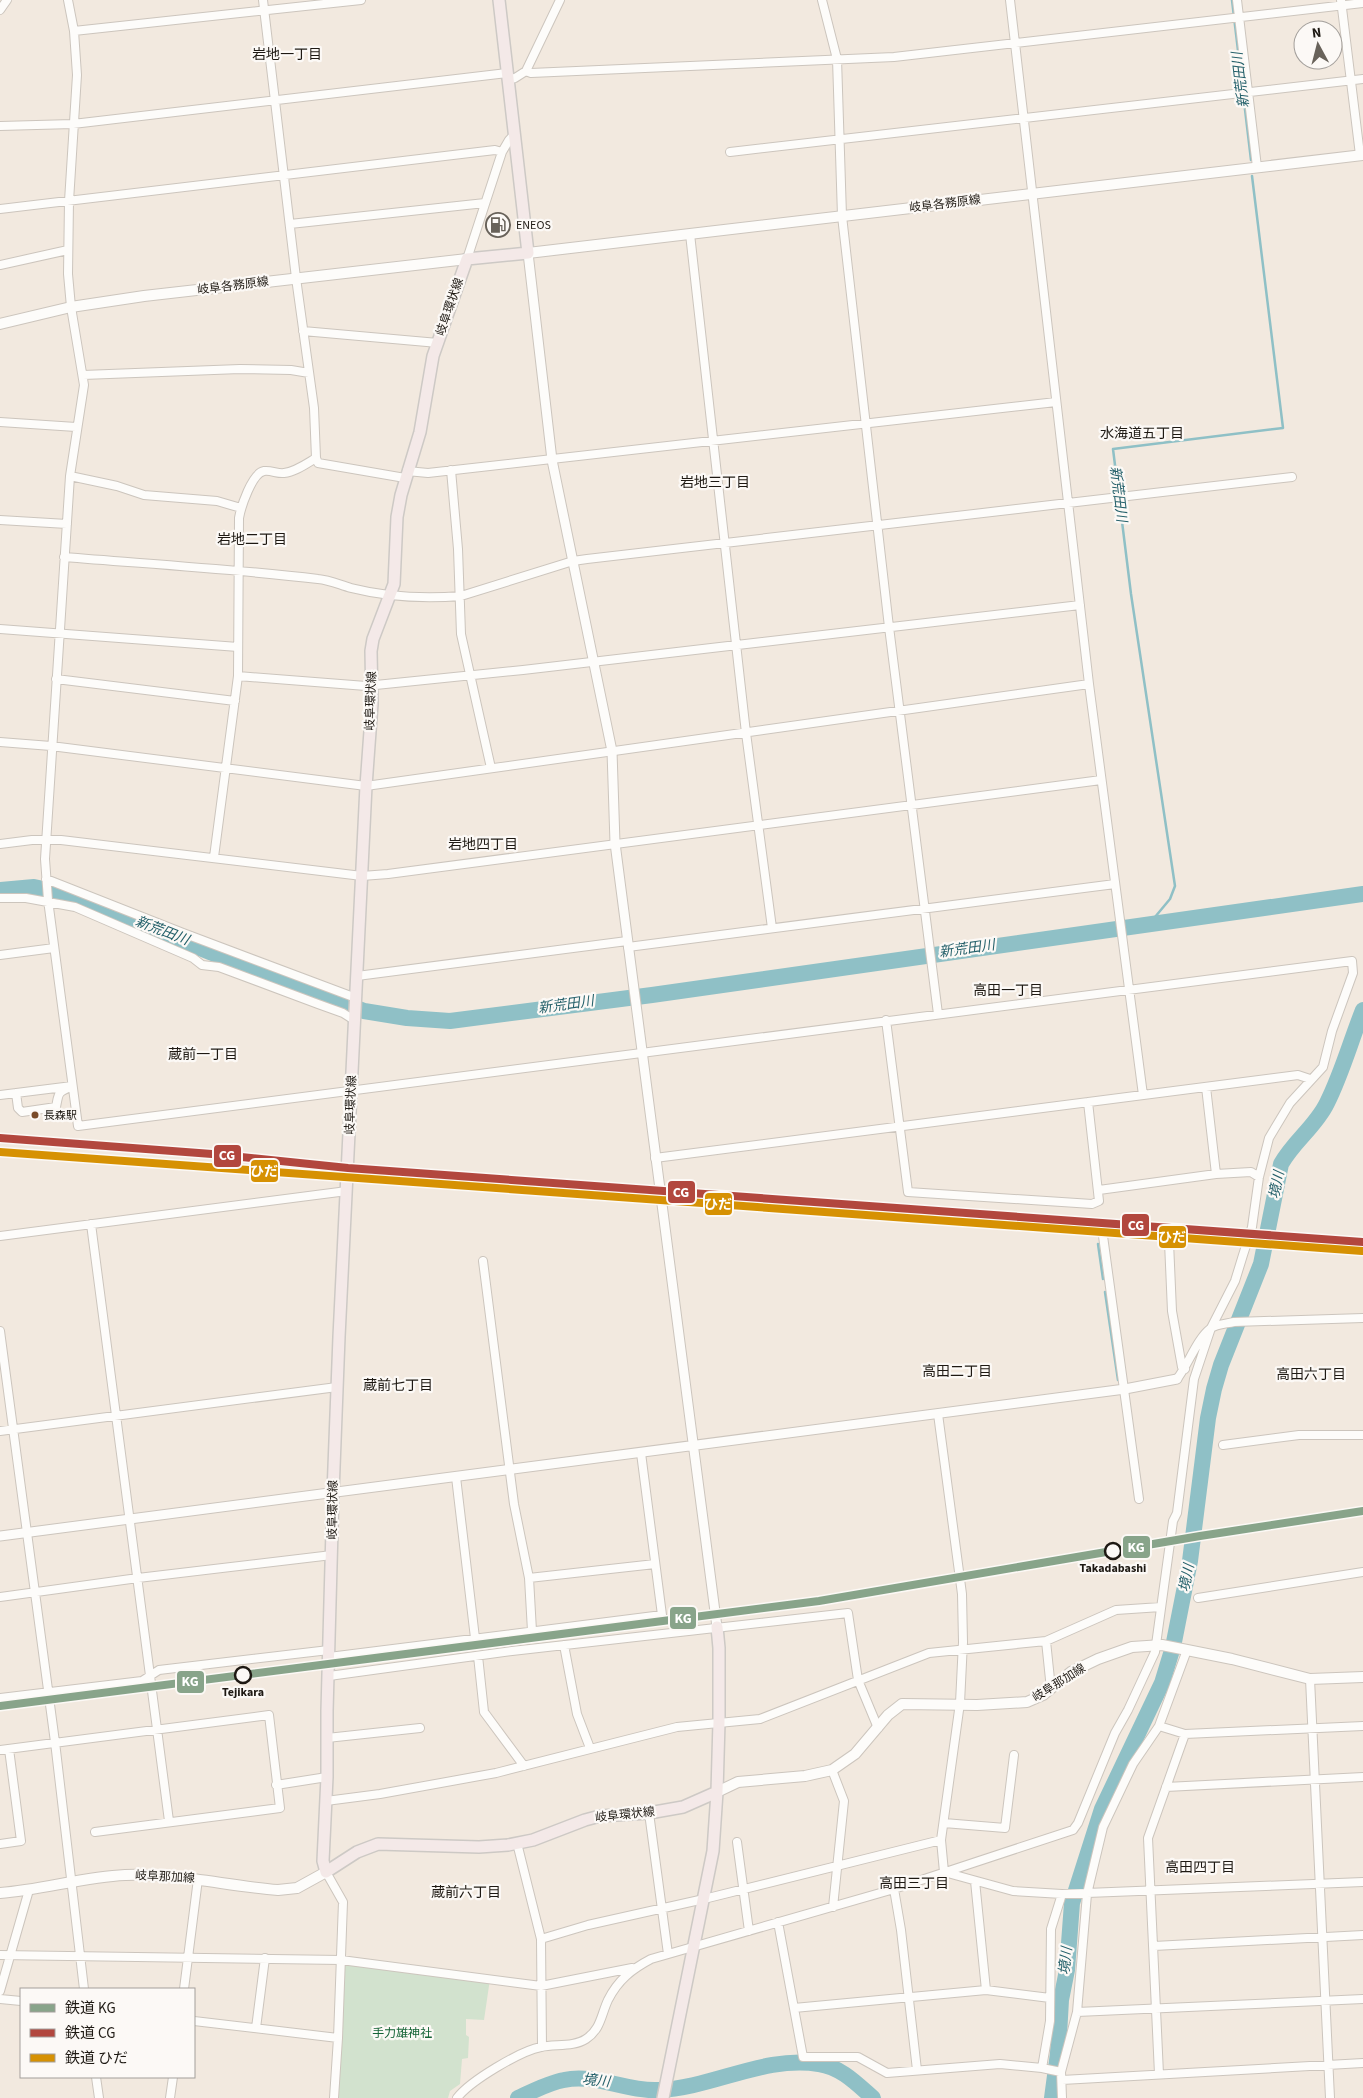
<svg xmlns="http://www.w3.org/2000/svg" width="1363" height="2098" font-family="'Source Sans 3','Noto Sans JP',sans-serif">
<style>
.green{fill:#d2e2ce}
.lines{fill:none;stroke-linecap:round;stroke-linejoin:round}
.stream{stroke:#8fc0c6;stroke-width:2.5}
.river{stroke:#8fc0c6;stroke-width:16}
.minor-casing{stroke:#ccc5bd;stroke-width:10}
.tertiary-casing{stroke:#ccc5bd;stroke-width:11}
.secondary-casing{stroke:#ccc5bd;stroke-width:12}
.primary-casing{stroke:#cdc9c5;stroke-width:14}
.minor{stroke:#fdfcfa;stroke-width:8}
.tertiary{stroke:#fdfcfa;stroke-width:9}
.secondary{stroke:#fdfcfa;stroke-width:10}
.primary{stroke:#f4e9e8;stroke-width:11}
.rail-1-casing{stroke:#fcf9f6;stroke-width:11}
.rail-2-casing{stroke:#fcf9f6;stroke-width:11}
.rail-3-casing{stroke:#fcf9f6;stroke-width:11}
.rail-1{stroke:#88a48a;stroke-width:8}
.rail-2{stroke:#b2473e;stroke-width:8}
.rail-3{stroke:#d69103;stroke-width:8}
.bus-dot{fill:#7a4b2a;stroke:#fcf9f6;stroke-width:2}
.stop-dot{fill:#fcf9f6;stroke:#1e1913;stroke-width:2.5}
.labels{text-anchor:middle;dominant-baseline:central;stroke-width:4.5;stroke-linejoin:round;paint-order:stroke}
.bus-label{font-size:11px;fill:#1e1913;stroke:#fcf9f6;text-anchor:start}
.street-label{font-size:12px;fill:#1e1913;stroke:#fcf9f6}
.poi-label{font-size:12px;fill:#1e1913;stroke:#fcf9f6;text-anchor:start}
.stop-label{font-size:12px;font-weight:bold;fill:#1e1913;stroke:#fcf9f6}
.park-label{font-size:12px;fill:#156436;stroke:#fcf9f6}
.neighbourhood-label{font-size:14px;fill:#1e1913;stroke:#fcf9f6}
.water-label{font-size:14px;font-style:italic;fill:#24606a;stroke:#fcf9f6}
.line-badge{stroke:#fcf9f6;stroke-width:2}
.badge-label{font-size:14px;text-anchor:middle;font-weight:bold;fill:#fff}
</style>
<rect width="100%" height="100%" fill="#f2e9df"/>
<path class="green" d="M341,1960L490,1979L484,2020L466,2019V2035L469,2037L468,2058L462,2059L460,2084L450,2091L448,2098H334Z"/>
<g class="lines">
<path class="stream" d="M1232,0L1251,160
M1150,923L1170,899L1175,886L1131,594L1113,449L1283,428L1252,176
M1098,1244L1103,1279
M1105,1292L1118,1380"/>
<path class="river" d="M0,890L34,887L70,895L210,952L364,1011L407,1018L450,1021L652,995L1363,894
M518,2098C533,2091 548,2083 564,2080C595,2073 627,2092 658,2090C713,2088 764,2055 819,2064C841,2067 857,2084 873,2098
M1052,2098L1058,2053L1061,2000L1067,1970L1072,1903L1102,1809L1162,1683L1173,1647L1190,1561L1208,1418L1214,1389L1221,1365L1261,1264L1281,1164C1294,1141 1316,1126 1327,1103C1342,1073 1351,1040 1363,1010"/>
<defs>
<path id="minor" d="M68,0L74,31L77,75L69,201L68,274L71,307L84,385L70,476L45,859L48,900L78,1126L1352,961L1353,973L1332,1031L1323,1067L1290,1103L1269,1138L1259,1177L1252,1227L1243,1255L1235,1281L1211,1328L1194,1379L1177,1513L1173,1521L1155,1652L1128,1710L1115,1733L1078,1823L1073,1830L894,1889L651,1959C632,1969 618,1980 608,2000C601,2015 601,2029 586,2039C574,2047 555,2044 541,2047C520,2051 470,2081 457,2098
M263,0L296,278L314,408L316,458L318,463L405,478
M822,0L837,59L842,216L889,627L938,1014
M1010,0L1089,684L1143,1095
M1237,0L1257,167
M1341,0L1360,155
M0,10L7,0
M74,31L361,0
M526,71L531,73L894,57L1363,3
M507,80L515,78L526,71L560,0
M0,126L73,124L507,73
M730,152L1363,79
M0,209L495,150L502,152
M290,224L485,203
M690,234L746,733L772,928
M467,259L502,152L509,140L514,135
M0,265L68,250
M303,331L438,343
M83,375L240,369L291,370L309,373
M0,422L76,427
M451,470L458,549L461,634L491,768
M407,471L428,473L1056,402
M70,476L117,486L144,495L217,501L241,508
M0,520L67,524
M64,557C149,564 234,569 318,579C330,580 340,585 351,588C387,597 424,599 461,596L573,561L587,559L1292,477
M0,629L238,647
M238,676L366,686L523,670L1080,605
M56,679L235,701
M0,742L51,746L366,786L1089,684
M0,844L32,840H61L362,876L388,874L1101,780
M214,857L238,676L239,518C241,507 252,473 264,471C271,470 278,474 284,473C295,472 306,464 316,458
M46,879L183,933L356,998
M0,898H26L75,907L193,958L202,965L219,967L318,1004L343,1013L354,1020
M628,947L1115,884
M0,955L54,948
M357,976L627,941
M886,1020L908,1192L1092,1204L1099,1201L1088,1102
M1206,1087L1216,1174
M0,1095L72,1086C57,1093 59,1092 56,1107L22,1112L18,1108L16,1093
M655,1158L1298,1075L1310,1079
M1099,1190L1216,1174L1251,1172L1259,1177
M91,1224L169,1821
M0,1236L347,1191
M1103,1236L1139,1499
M1169,1242L1172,1311L1182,1367L1185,1369
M483,1261L514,1504L529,1578L532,1631
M0,1331L55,1742L84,1989
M1177,1379C1188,1365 1197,1339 1210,1329C1216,1324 1226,1324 1234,1322L1363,1318
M938,1414L962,1594L963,1642L960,1703L941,1840L944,1872
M0,1431L337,1387
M1223,1445L1299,1435H1363
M456,1477L475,1638
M529,1578L655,1564
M0,1597L138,1578L332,1555
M1198,1598L1363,1572
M1046,1641L1051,1689
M564,1645L577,1714L590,1748
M478,1656L484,1712L524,1766
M329,1657L662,1615L641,1453
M329,1676L512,1651L848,1613L858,1680L878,1728
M1310,1679L1330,2098
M0,1698L142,1681L159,1670L329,1650
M1159,1726L1185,1734L1363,1726
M327,1738L420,1728
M0,1750L269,1715L280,1808L95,1832
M832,1770L844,1801L833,1907
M276,1785L327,1777
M1166,1787L1363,1777
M326,1801L380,1794L496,1773L677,1727L760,1719L929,1653L1046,1641L1116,1610L1161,1607
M649,1813L668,1954
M944,1823L1005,1828L1014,1755
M737,1842L749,1931
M517,1843L541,1939L542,2047
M0,1844L21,1841L9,1749
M326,1872L343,1902L338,2038L334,2098
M944,1872L1013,1891L1062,1894L1363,1882
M975,1881L986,1990
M894,1889L901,1930L917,2070
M778,1922L803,2057H858L887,2073L1000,2064L1042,2068L1061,2072
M541,1939L588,1925L704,1899L941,1840
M1154,1946L1363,1935
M0,1955L341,1960L541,1986L632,1968
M184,1989L198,1879
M0,1991L29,1890
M0,1999L21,2001
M794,2008L986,1990L1050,1998
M1077,2012L1363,1999
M194,2021L338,2038
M256,2028L265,1958
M1042,2068L1050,2021L1051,1929L1062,1894
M1159,2074L1148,1838L1185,1734
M96,2077L99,2098
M1062,2080L1363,2063
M170,2098L173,2077
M1062,2098L1061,2072L1077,2012L1087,1894L1103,1827L1133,1764L1159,1726L1187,1650"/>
<path id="tertiary" d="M528,253L552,460L612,751L615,843L717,1627
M0,1536L1125,1389L1177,1379"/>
<path id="secondary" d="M528,253L1363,155
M0,324L71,307L144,296L467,259
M717,1792L738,1782L805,1776L832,1770L855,1754L888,1715L902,1704L977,1705L1027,1702L1043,1695L1071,1672L1098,1659L1132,1647L1162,1645L1232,1659L1310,1679L1363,1677
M0,1893C42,1890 83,1877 125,1875C177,1873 227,1886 278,1890L297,1888L326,1872"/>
<path id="primary" d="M499,0L528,253L467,259L433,356L420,432L401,495L397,517L394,584L373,639L371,651L372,704L366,786L339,1337L333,1493L327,1711V1777L323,1861L326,1872L357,1852L378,1844L479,1847L508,1845L533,1840L585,1820L600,1816L649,1813L683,1807L717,1792
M663,2098L713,1851L717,1792L719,1722V1648L717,1627"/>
</defs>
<use href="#minor" class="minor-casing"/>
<use href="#tertiary" class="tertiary-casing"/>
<use href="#secondary" class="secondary-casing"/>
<use href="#primary" class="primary-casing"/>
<use href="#minor" class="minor"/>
<use href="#tertiary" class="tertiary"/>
<use href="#secondary" class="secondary"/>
<use href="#primary" class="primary"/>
<defs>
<path id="rail-1" d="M0,1706L819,1601L1200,1536L1363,1511"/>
<path id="rail-2" d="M0,1138L212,1154L348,1168L1363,1242"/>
<path id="rail-3" d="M0,1152L1362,1251"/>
</defs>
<use href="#rail-1" class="rail-1-casing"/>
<use href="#rail-2" class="rail-2-casing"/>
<use href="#rail-3" class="rail-3-casing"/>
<use href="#rail-1" class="rail-1"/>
<use href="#rail-2" class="rail-2"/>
<use href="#rail-3" class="rail-3"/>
</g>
<defs>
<symbol id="fuel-ring" viewBox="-11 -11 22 22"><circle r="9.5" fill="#fcf9f6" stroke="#68625a" stroke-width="1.5"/><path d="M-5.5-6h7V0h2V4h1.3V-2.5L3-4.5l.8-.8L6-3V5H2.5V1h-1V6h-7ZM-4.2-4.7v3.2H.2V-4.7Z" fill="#68625a"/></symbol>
</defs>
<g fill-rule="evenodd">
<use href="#fuel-ring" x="484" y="211" width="28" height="28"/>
</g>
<circle class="bus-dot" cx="35" cy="1115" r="4.5"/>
<g class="stop-dot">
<circle cx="1113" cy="1551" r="8"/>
<circle cx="243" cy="1675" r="8"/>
</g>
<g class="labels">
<g class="bus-label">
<text x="44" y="1115">長森駅</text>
</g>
<g class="street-label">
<text transform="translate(945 204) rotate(-7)">岐阜各務原線</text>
<text transform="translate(233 286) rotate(-7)">岐阜各務原線</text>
<text transform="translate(450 307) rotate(-71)">岐阜環状線</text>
<text transform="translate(371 701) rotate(-88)">岐阜環状線</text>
<text transform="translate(351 1105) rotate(-88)">岐阜環状線</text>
<text transform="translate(333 1510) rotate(-89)">岐阜環状線</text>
<text transform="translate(1059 1683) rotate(-32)">岐阜那加線</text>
<text transform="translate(625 1815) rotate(-6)">岐阜環状線</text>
<text transform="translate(165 1877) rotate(3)">岐阜那加線</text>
</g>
<g class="poi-label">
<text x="516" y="225">ENEOS</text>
</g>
<g class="stop-label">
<text x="1113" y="1568">Takadabashi</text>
<text x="243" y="1692">Tejikara</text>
</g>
<g class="park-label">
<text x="402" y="2033">手力雄神社</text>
</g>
<g class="neighbourhood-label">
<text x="287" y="55">岩地一丁目</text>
<text x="1142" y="434">水海道五丁目</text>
<text x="715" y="483">岩地三丁目</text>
<text x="252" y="540">岩地二丁目</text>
<text x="483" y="845">岩地四丁目</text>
<text x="1008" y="991">高田一丁目</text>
<text x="203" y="1055">蔵前一丁目</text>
<text x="957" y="1372">高田二丁目</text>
<text x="1311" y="1375">高田六丁目</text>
<text x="398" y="1386">蔵前七丁目</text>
<text x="1200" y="1868">高田四丁目</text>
<text x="914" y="1884">高田三丁目</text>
<text x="466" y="1893">蔵前六丁目</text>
</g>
<g class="water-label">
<text transform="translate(1241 80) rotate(-97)">新荒田川</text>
<text transform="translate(1118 494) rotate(83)">新荒田川</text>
<text transform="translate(162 931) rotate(21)">新荒田川</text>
<text transform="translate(967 949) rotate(-8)">新荒田川</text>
<text transform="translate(566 1005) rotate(-8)">新荒田川</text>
<text transform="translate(1277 1185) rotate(-79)">境川</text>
<text transform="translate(1187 1578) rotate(-79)">境川</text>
<text transform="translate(1066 1961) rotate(-84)">境川</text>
<text transform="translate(596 2081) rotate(6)">境川</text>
</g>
</g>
<g class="line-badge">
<rect x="213" y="1144" width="29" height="24" rx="5" fill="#b2473e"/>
<rect x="250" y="1159" width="29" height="24" rx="5" fill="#d69103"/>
<rect x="667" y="1180" width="29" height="24" rx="5" fill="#b2473e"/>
<rect x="704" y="1192" width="29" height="24" rx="5" fill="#d69103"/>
<rect x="1121" y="1213" width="29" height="24" rx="5" fill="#b2473e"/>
<rect x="1158" y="1225" width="29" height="24" rx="5" fill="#d69103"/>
<rect x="1122" y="1535" width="29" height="24" rx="5" fill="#88a48a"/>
<rect x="669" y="1606" width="28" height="24" rx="5" fill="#88a48a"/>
<rect x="176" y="1670" width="29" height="24" rx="5" fill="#88a48a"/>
</g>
<g class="badge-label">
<text x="227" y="1160">CG</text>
<text x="264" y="1176">ひだ</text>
<text x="681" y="1197">CG</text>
<text x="718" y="1209">ひだ</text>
<text x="1136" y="1230">CG</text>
<text x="1172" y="1242">ひだ</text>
<text x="1136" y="1552">KG</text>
<text x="683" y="1623">KG</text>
<text x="190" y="1686">KG</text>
</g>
<rect x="20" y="1988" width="175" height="90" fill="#fcf9f6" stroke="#a39f9b"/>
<rect x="30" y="2004" width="25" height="8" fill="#88a48a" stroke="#a39f9b"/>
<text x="65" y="2013" font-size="15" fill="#1e1913">鉄道 KG</text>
<rect x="30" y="2029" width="25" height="8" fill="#b2473e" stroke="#a39f9b"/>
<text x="65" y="2038" font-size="15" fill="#1e1913">鉄道 CG</text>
<rect x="30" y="2054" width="25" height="8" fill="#d69103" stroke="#a39f9b"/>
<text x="65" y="2063" font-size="15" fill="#1e1913">鉄道 ひだ</text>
<g transform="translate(1318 45) rotate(353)"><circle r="24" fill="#fcf9f6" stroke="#a39f9b"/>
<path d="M0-4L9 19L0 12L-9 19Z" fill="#68625a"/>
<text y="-8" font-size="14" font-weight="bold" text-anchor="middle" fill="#1e1913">N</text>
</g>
</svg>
